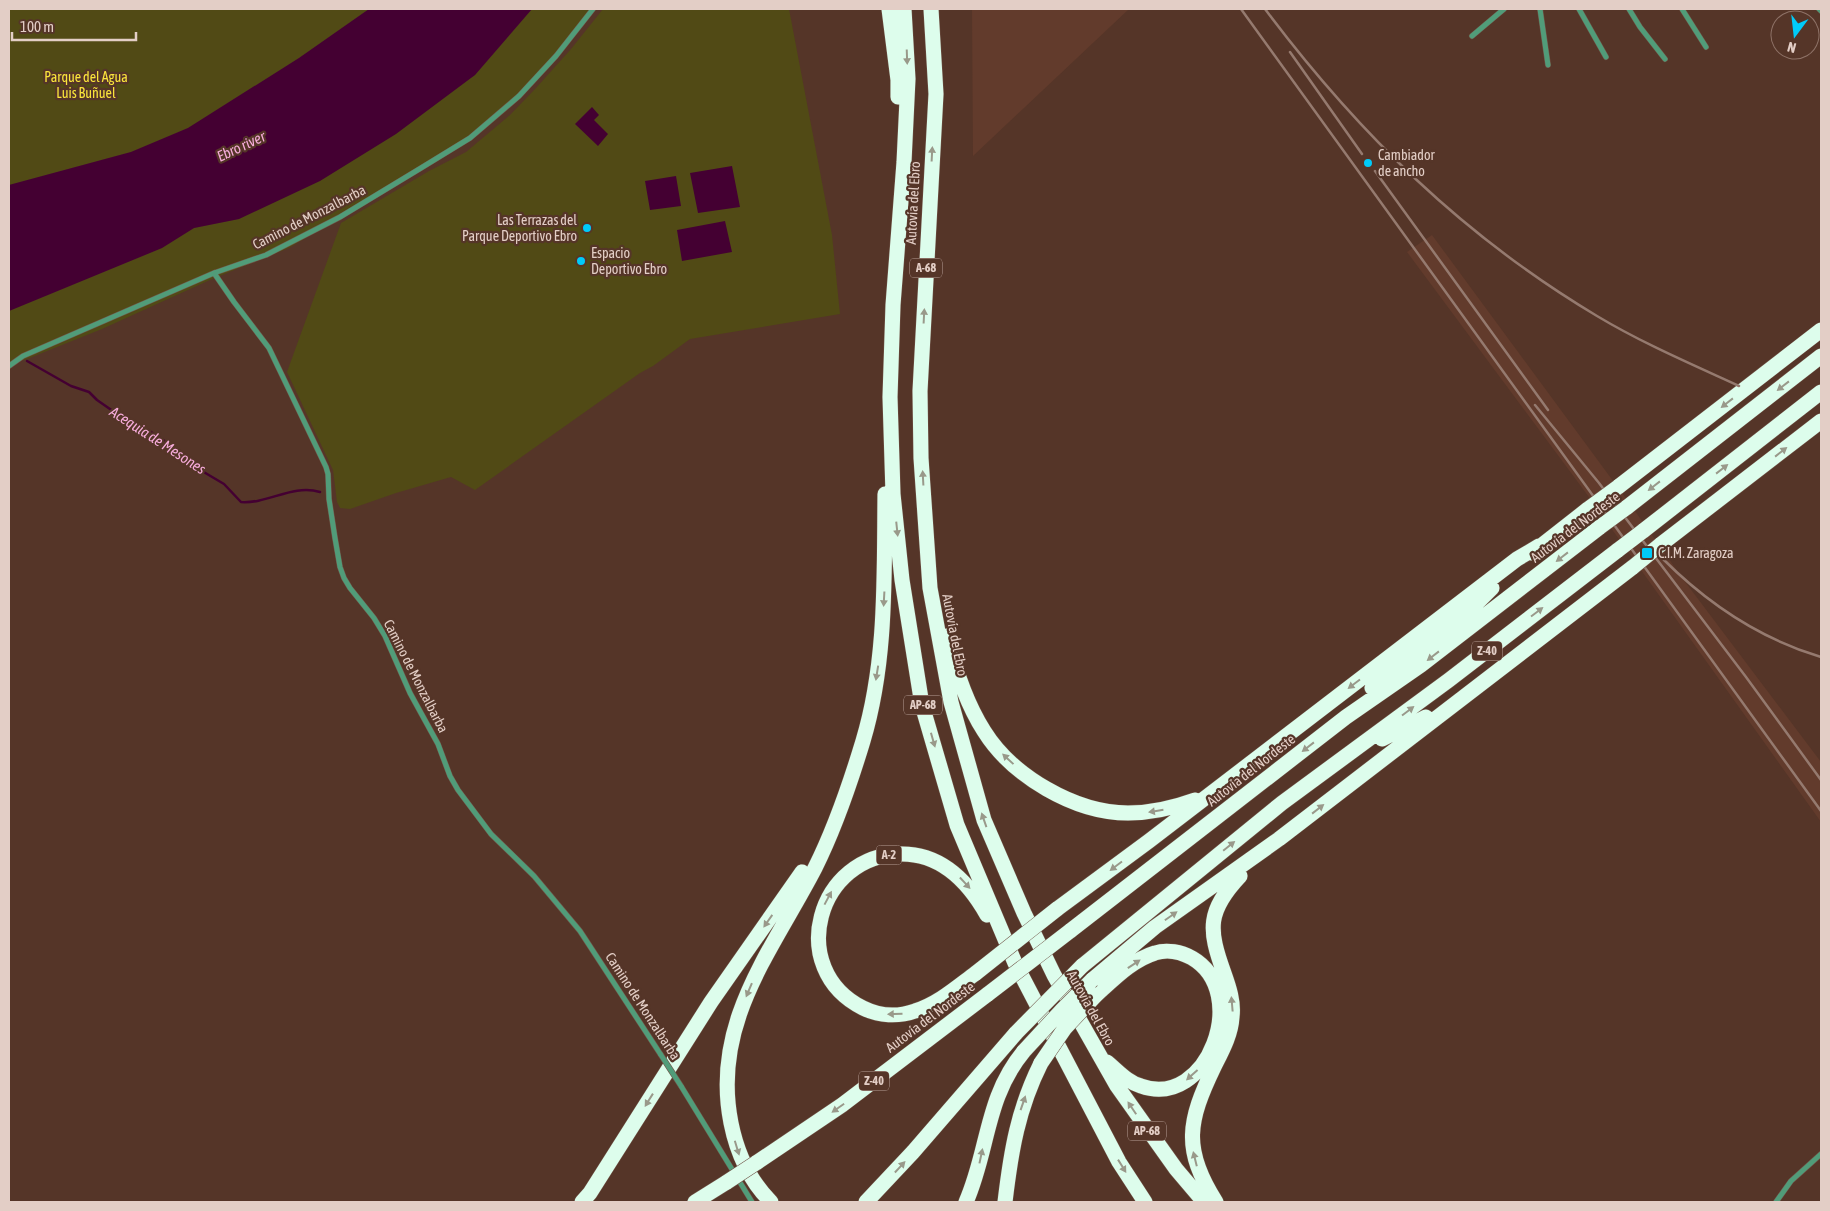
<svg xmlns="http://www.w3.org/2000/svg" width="1830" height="1211" font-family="'Asap Condensed',sans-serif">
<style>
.built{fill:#623b2c}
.green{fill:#514a15}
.water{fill:#440032}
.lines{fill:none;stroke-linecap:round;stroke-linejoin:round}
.stream{stroke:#440032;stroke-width:2.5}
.street-casing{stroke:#715448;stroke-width:6}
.highway-casing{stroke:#715448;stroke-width:16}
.street{stroke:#519c79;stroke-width:5}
.highway{stroke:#ddfdec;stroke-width:15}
.rail{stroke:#957a6f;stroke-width:2.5}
.street-bridge-casing{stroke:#715448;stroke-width:6;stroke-linecap:butt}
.highway-bridge-casing{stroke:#715448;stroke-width:16;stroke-linecap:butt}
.street-bridge{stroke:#519c79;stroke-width:5}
.highway-bridge{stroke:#ddfdec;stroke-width:15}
.oneway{fill:#99998a}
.poi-dot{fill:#00cbf9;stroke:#553528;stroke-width:2}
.labels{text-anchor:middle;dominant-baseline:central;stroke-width:4.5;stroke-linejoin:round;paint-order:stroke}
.shield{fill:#553528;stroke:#b8a097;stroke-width:1}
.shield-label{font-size:12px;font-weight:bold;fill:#e3cec6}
.park-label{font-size:14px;fill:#fae53b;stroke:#553528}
.poi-label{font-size:14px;fill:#e3cec6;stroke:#553528;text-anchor:start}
.street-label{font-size:14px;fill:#e3cec6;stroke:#553528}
.water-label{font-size:15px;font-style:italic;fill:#f7acdb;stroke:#553528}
</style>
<rect width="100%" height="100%" fill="#553528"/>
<path class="built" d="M972,9H1129L973,156Z
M1432,235L1630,504L1683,579L1821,762V822L1586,493L1407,252Z"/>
<path class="green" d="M9,9H369L299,58L188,128L131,152L9,185Z
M532,9H593L519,96L470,138L289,248L212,279L102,329L27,359L9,364V311L162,248L194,228L239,219L475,75Z
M603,9H789L832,235L840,314L690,339L653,366L640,373L475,490L451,477L396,493L350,509L340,508L337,502L333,470L287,372L341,223L429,171L466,152L510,115L536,88L571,49Z"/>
<path class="water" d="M369,9H532L475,75L396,134L320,181L239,219L194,228L162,248L9,311V185L131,152L188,128L299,58Z
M592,107L599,115L594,120L608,134L598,146L575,124Z
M732,166L740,207L698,213L690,173Z
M676,176L681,206L650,210L645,181Z
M725,221L732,252L682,261L677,230Z"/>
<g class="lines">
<path class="stream" d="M27,361L71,386L89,392L97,400L120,416L137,426L148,430L184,454L202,471L224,484L241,502C268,504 292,484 320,492"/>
<defs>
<path id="street" d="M1540,9L1548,65
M1579,9L1606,57
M1629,9L1640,27L1665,59
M1682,9L1706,47
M1819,9L1821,11
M1472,36L1504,9
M214,273L234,302L269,348L326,467L328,474L329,499L335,538L340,567L344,578L350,588L374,618L385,636L410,693L438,744L450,776L458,790L491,834L534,876L580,931L661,1055
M9,366L23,356L214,273L266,255L340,217L421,168L470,138L519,96L556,56L593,9
M681,1086L752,1202
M1776,1202L1791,1181L1821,1154"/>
<path id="highway" d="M889,9L898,80V97
M904,9L908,79L904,162L893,305L890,397L893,494L902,580L922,705L957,825L1015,963L1119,1162L1145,1202
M931,9L936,94L920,391L921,458L930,588L951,702L984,820L1024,913L1054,975L1117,1086L1176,1169L1204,1202
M1618,487L1821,330
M1626,508L1821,356
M1643,531L1821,392
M1660,545L1821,421
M1532,553L1588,509
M947,636C955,669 966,703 984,731C1012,776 1075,813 1128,813C1152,813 1173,808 1195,800
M1372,688L1463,617L1492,588
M1382,739L1426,717
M1057,909L1149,841L1517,559L1539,546
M1070,931L1346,717L1421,665L1600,527
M1082,966L1282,803L1449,680L1618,550
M976,973C957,987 938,1004 915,1011C898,1017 879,1016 863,1008C785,969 817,854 902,854C942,854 969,883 987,915
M1092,980L1155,927L1279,839L1633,567
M1096,995C1114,979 1132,960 1155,953C1167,949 1181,952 1192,958C1251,992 1208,1110 1141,1086C1127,1082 1118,1071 1107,1062
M756,1163L842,1105L988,994
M582,1202L590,1193L711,1002L802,872
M695,1202L727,1182
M771,1202C749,1180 737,1153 731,1123C711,1023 772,951 815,868C835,828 850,784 863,741C887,661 884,577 885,494
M866,1202L913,1152L1016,1033
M966,1202C989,1150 985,1098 1024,1051
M1005,1202C1011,1151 1018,1109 1041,1063
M1216,1202C1182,1149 1188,1121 1214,1067C1222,1051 1231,1035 1232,1017C1234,1002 1229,987 1224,973C1208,929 1207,911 1240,876"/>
</defs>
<use href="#street" class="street-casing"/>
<use href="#highway" class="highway-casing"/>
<use href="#street" class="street"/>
<use href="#highway" class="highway"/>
<path class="rail" d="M1241,9L1821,811
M1265,9C1358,133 1463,236 1597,316C1642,343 1691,364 1739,386
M1290,52L1362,154
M1375,171L1548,410
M1535,405L1599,483L1746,677L1821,780
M1663,559C1707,603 1761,639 1821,657"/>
<defs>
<path id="street-bridge" d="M661,1055L681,1086"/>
<path id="highway-bridge" d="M1588,509L1618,487
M1600,527L1626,508
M1618,550L1643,531
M1633,567L1660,545
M976,973L1057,909
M988,994L1070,931
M1016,1033L1082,966
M1024,1051L1062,1010L1092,980
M1041,1063L1065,1028L1096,995
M727,1182L756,1163"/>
</defs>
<use href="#street-bridge" class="street-bridge-casing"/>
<use href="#highway-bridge" class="highway-bridge-casing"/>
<use href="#street-bridge" class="street-bridge"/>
<use href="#highway-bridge" class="highway-bridge"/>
</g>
<defs><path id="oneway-solid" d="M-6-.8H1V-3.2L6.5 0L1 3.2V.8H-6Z" transform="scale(1.25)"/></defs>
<g class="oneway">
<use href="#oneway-solid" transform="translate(907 57) rotate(88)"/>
<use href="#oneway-solid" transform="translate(932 154) rotate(-87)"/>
<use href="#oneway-solid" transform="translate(924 316) rotate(-87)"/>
<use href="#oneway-solid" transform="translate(1783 386) rotate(142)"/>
<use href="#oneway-solid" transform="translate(1727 403) rotate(142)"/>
<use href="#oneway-solid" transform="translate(1781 452) rotate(-38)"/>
<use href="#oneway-solid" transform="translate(1722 469) rotate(-38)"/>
<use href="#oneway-solid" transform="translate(923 478) rotate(-93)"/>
<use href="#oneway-solid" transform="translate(1654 486) rotate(142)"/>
<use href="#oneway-solid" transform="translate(897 529) rotate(84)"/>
<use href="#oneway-solid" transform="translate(1562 557) rotate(142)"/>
<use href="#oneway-solid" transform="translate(884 599) rotate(93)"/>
<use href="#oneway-solid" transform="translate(1537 612) rotate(-37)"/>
<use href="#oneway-solid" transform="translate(1433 656) rotate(142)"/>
<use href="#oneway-solid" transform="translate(877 673) rotate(99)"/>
<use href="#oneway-solid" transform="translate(1354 684) rotate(143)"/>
<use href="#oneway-solid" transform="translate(1408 711) rotate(-37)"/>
<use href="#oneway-solid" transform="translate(933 740) rotate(74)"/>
<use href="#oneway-solid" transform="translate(1308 747) rotate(142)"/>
<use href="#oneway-solid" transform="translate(1008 759) rotate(-137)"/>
<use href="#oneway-solid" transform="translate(1318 809) rotate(-38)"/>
<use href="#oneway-solid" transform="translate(1156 811) rotate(171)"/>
<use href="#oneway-solid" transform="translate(984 820) rotate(-109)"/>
<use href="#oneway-solid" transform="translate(1229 846) rotate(-39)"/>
<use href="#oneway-solid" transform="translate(1116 866) rotate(143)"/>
<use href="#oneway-solid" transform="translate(965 883) rotate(47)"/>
<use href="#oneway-solid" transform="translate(828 898) rotate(-62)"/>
<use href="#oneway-solid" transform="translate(1171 916) rotate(-35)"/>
<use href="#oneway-solid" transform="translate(768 921) rotate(125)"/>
<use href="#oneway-solid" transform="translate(1134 964) rotate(-34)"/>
<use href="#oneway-solid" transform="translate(749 990) rotate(113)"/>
<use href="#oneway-solid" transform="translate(1232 1004) rotate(-95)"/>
<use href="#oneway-solid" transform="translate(895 1014) rotate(178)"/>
<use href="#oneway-solid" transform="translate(1192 1075) rotate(138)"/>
<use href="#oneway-solid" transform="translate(649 1100) rotate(122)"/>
<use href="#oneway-solid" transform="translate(1023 1103) rotate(-71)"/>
<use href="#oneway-solid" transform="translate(838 1108) rotate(145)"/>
<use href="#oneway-solid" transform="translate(1132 1108) rotate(-124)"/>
<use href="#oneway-solid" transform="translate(737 1148) rotate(73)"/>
<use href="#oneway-solid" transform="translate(981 1156) rotate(-78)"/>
<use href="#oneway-solid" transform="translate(1195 1159) rotate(-104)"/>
<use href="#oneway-solid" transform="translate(1122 1166) rotate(58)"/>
<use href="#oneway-solid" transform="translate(900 1167) rotate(-47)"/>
</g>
<g class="poi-dot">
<circle cx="1368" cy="163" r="5"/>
<circle cx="587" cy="228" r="5"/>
<circle cx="581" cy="261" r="5"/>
<rect x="1641" y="547" width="12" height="12" rx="2.5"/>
</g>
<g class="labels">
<g class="shield">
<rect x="910" y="258.5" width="32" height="19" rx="4"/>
<rect x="1472" y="641.5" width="30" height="19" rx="4"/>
<rect x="904" y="695.5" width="38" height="19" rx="4"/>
<rect x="876.5" y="845.5" width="25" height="19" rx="4"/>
<rect x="859" y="1071.5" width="30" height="19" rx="4"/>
<rect x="1128" y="1121.5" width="38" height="19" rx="4"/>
</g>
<g class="shield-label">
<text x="926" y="268">A-68</text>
<text x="1487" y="651">Z-40</text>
<text x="923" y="705">AP-68</text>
<text x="889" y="855">A-2</text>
<text x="874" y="1081">Z-40</text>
<text x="1147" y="1131">AP-68</text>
</g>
<g class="park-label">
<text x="86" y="77">Parque del Agua<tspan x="86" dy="16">Luis Buñuel</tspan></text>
</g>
<g class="poi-label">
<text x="1378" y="155">Cambiador<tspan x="1378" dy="16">de ancho</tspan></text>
<text x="577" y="220" text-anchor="end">Las Terrazas del<tspan x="577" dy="16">Parque Deportivo Ebro</tspan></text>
<text x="591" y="253">Espacio<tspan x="591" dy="16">Deportivo Ebro</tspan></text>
<text x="1658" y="553">C.I.M. Zaragoza</text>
</g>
<g class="street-label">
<text transform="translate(913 203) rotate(-87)">Autovía del Ebro</text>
<text transform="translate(309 217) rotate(-27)">Camino de Monzalbarba</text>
<text transform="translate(1575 527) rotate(-37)">Autovía del Nordeste</text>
<text transform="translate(955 635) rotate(79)">Autovía del Ebro</text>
<text transform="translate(416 676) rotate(63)">Camino de Monzalbarba</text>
<text transform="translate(1251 770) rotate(-38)">Autovía del Nordeste</text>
<text transform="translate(643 1006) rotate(57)">Camino de Monzalbarba</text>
<text transform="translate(1091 1008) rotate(61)">Autovía del Ebro</text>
<text transform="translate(930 1017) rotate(-37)">Autovía del Nordeste</text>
</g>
<g class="water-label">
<text transform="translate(241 146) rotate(-25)">Ebro river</text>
<text transform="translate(158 440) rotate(33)">Acequia de Mesones</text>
</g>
</g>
<rect width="1830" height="1211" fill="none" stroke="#e3cec6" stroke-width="20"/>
<g transform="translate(1795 35) rotate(195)"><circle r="24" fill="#553528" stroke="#8e7267"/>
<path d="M0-4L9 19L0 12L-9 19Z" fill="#00cbf9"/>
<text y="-8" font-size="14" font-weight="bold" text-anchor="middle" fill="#e3cec6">N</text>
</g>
<path d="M12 32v8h124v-8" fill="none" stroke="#e3cec6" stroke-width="2.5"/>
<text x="20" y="32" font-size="15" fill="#e3cec6" stroke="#553528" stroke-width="4" paint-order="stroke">100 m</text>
</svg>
